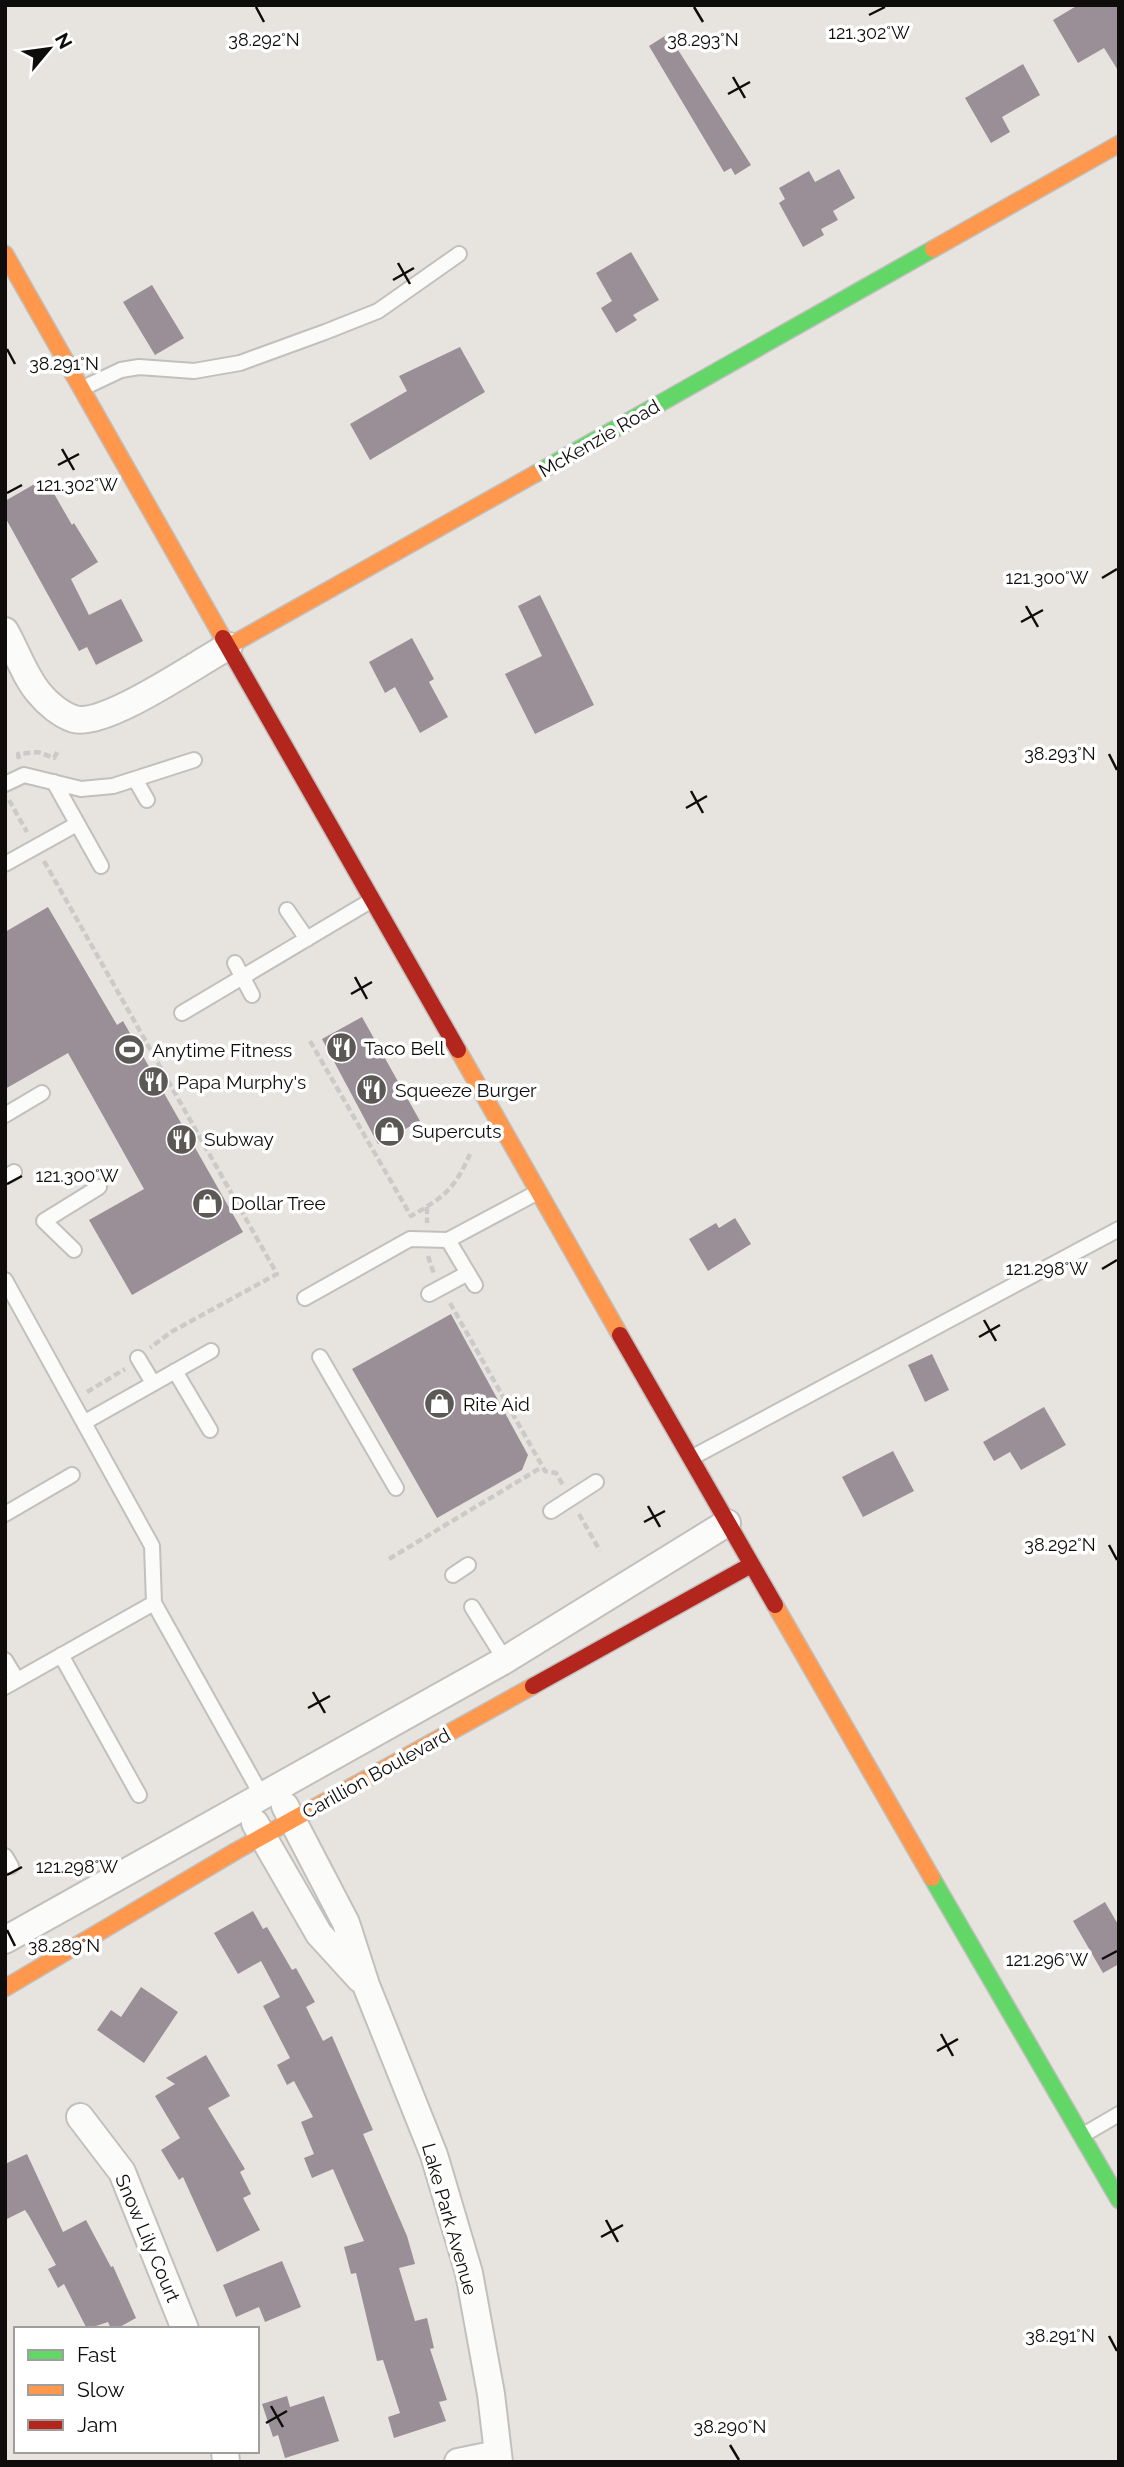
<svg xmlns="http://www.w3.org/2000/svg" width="1124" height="2467" font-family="Raleway,sans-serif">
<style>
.building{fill:#9a8f96}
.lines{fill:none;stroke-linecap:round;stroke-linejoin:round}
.lane-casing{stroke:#c2c0bd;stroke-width:18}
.street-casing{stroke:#c2c0bd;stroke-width:30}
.fast-casing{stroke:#c2c0bd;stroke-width:19}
.slow-casing{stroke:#c2c0bd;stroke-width:19}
.jam-casing{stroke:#c2c0bd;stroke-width:19}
.path{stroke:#cbcac8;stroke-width:4.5;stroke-dasharray:7 3.5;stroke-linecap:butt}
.lane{stroke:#fbfbfa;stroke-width:14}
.street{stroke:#fbfbfa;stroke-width:26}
.fast{stroke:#63d668;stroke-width:16}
.slow{stroke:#ff974d;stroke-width:16}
.jam{stroke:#b3261e;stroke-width:16}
.ticks{fill:none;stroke:#0f0d0b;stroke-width:2.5}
.labels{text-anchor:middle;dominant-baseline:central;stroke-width:7;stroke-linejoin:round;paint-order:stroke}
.street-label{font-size:19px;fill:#0f0d0b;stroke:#fff}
.poi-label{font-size:19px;fill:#0f0d0b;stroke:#fff;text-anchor:start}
.ticks-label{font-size:18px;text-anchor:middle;fill:#0f0d0b;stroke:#fff;stroke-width:7;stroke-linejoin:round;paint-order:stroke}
</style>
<rect width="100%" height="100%" fill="#e7e4e0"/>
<path class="building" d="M1078,5H1119V72L1104,48L1078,63L1053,20Z
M668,34L751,165L735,175L731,168L724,172L649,46Z
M1023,64L1040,95L1002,117L1010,132L991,143L965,98Z
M839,169L855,198L833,211L838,220L821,229L824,235L803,247L779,203L785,199L779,188L809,171L815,182Z
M631,252L659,300L633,315L637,320L616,333L601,308L612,301L596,273Z
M152,285L184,338L155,355L123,302Z
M460,347L485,392L370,460L350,424L407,391L399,376Z
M45,478L72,525L74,523L98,562L71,579L89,615L121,599L143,641L96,665L87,647L79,651L5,517V501Z
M540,595L594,705L535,734L505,674L542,656L518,606Z
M412,638L434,679L429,682L448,717L420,733L395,687L385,693L369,662Z
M48,907L117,1025L123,1021L243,1232L132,1295L89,1220L144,1189L68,1053L5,1089V932Z
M362,1017L420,1121L378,1144L322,1039Z
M735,1218L751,1244L708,1271L689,1239L716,1223L719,1228Z
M451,1314L528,1455L522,1470L437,1518L352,1369Z
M932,1354L949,1390L925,1402L908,1365Z
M1044,1407L1066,1445L1021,1470L1010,1452L994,1461L983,1442Z
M893,1451L914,1491L863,1517L842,1477Z
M1105,1902L1119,1926V1964L1103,1973L1073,1921Z
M253,1911L263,1929L267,1927L292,1970L296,1968L315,2002L306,2007L323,2041L332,2036L373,2130L363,2134L407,2236L415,2264L399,2268L415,2321L427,2318L434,2348L430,2349L447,2400L439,2402L446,2421L394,2438L388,2417L400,2413L383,2360L377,2361L356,2273L351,2274L344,2247L364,2241L333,2169L312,2178L304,2158L314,2154L301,2122L313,2117L294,2081L287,2085L277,2065L290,2058L263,2006L280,1997L261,1961L238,1974L214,1933Z
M141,1987L178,2012L144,2063L97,2030L111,2010L121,2017Z
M206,2055L230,2096L208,2108L245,2169L240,2172L251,2194L243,2198L260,2230L217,2252L183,2177L179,2180L161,2150L180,2138L155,2096L175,2084L166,2078Z
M27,2154L63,2232L86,2220L111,2267L113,2266L136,2318L116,2329H111L108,2322L87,2329L64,2284L58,2288L48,2269L56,2265L29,2216L25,2210L5,2220V2164Z
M282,2261L301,2307L265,2322L259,2307L236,2317L223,2285Z
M287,2396L290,2407L324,2396L339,2441L285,2458L278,2435L273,2437L262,2404Z"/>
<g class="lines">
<defs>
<path id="lane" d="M83,388L121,370L139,367L194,371L240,363L325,332L378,311L459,254
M135,779L147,800
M54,782L101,866
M5,784L24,775L81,789L113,786L194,760
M5,864L77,824
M287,910L307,939
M235,963L252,995
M182,1013L372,900
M5,1115L42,1093
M5,1177L14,1172
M448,1240L475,1285
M74,1250L44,1221L99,1187
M5,1280L152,1546L154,1603L262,1796
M429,1294L468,1273
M305,1298L410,1239L448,1240L538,1192
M320,1357L396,1488
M138,1358L153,1383
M175,1371L210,1430
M85,1422L211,1351
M691,1458L1119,1229
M551,1511L596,1482
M5,1514L72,1475
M453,1575L468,1565
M472,1607L505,1660
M61,1655L139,1795
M5,1660L17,1680
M5,1687L154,1603
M5,1856L11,1866
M1083,2135L1119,2114"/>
<path id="street" d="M5,631C16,650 25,677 39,693C47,703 61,715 74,719C105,728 197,663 229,646
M285,1806L346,1923L366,1985L434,2155L469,2273L491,2394L499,2462
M255,1823L319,1934L360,1979
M5,1940L505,1660L727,1523
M80,2117L122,2172L185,2329
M225,2451L226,2462
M458,2462L497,2454"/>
<path id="fast" d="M535,474L933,249
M932,1878L1119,2200"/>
<path id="slow" d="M933,249L1119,144
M5,254L223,638
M229,646L535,474
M458,1050L620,1335
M775,1605L932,1878
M5,1988L236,1851L533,1686"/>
<path id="jam" d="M223,638L458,1050
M620,1335L775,1605
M533,1686L751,1565"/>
</defs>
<use href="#lane" class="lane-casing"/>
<use href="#street" class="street-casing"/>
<use href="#fast" class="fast-casing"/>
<use href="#slow" class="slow-casing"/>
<use href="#jam" class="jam-casing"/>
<path class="path" d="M19,759L18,754L38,752L54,758L59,749
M9,800L27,832
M44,861L277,1274L171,1332L150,1348
M310,1041L411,1216C444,1197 454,1190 470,1154
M427,1207V1223
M428,1256L434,1274
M450,1303L545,1471L556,1473L563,1485
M87,1392L125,1369
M579,1514L600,1551
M389,1559L542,1467"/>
<use href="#lane" class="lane"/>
<use href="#street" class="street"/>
<use href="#fast" class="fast"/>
<use href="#slow" class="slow"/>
<use href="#jam" class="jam"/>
</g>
<path class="ticks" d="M256,7L264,22M694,7L703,22M869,15L885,7M733,77L745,98M728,94L750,82M398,263L410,284M393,280L414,268M7,349L15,364M62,449L74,470M58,465L79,454M7,493L22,485M1102,578L1117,569M1026,606L1038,627M1021,622L1043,610M1109,754L1117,770M691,791L703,813M686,808L707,796M355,977L367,999M351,994L372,982M7,1184L22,1176M1102,1269L1117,1260M984,1320L996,1341M979,1337L1000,1325M648,1506L660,1527M644,1522L665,1511M1109,1545L1117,1560M313,1692L325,1713M308,1708L330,1696M7,1875L22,1867M7,1930L15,1946M1102,1959L1117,1951M941,2034L953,2056M937,2051L958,2039M606,2220L618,2242M601,2237L623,2225M1109,2336L1117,2351M271,2406L283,2427M266,2423L287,2411M730,2445L739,2460"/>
<defs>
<symbol id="restaurant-disc" viewBox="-11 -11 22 22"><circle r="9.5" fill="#5b5856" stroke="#fff"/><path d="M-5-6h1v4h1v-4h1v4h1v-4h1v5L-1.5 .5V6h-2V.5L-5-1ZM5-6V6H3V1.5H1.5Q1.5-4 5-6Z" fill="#fff"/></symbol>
<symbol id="stadium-disc" viewBox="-11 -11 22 22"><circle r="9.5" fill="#5b5856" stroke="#fff"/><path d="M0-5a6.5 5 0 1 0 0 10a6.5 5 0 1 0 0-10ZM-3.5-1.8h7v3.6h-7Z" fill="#fff"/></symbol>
<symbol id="shop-disc" viewBox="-11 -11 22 22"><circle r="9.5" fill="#5b5856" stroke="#fff"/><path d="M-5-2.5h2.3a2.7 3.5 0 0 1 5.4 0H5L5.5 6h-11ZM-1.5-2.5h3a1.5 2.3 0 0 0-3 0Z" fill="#fff"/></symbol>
</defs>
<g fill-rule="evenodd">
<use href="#restaurant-disc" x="324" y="1030" width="35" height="35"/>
<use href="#stadium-disc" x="112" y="1032" width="35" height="35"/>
<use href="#restaurant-disc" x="136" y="1064" width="35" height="35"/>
<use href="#restaurant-disc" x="354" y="1072" width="35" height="35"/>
<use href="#shop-disc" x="372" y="1114" width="35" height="35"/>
<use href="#restaurant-disc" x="164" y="1122" width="35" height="35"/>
<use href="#shop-disc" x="190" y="1186" width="35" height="35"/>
<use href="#shop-disc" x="422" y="1386" width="35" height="35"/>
</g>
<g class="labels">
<g class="street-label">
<text transform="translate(599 438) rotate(-30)">McKenzie Road</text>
<text transform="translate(376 1773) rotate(-29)">Carillion Boulevard</text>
<text transform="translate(450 2219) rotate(74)">Lake Park Avenue</text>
<text transform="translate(148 2238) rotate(67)">Snow Lily Court</text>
</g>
<g class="poi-label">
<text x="364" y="1048">Taco Bell</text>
<text x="152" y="1050">Anytime Fitness</text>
<text x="177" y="1082">Papa Murphy's</text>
<text x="395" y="1090">Squeeze Burger</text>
<text x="412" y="1131">Supercuts</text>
<text x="204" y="1139">Subway</text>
<text x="231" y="1203">Dollar Tree</text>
<text x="463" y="1404">Rite Aid</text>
</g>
</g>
<g class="ticks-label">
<text x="869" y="39">121.302°W</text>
<text x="264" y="46">38.292°N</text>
<text x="703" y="46">38.293°N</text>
<text x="64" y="370">38.291°N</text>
<text x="77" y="491">121.302°W</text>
<text x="1047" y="584">121.300°W</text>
<text x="1060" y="760">38.293°N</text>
<text x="77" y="1182">121.300°W</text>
<text x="1047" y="1275">121.298°W</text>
<text x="1060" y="1551">38.292°N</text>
<text x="77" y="1873">121.298°W</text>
<text x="64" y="1952">38.289°N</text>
<text x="1047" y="1966">121.296°W</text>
<text x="1060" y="2342">38.291°N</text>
<text x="730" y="2433">38.290°N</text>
</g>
<rect width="1124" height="2467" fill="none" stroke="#0f0d0b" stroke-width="14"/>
<rect x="14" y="2327" width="245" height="126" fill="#ffffff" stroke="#9f9e9d" stroke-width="2"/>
<rect x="28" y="2350" width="35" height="10" fill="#63d668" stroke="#9f9e9d" stroke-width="2"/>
<text x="77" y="2362" font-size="21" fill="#0f0d0b">Fast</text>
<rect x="28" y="2385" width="35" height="10" fill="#ff974d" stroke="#9f9e9d" stroke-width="2"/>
<text x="77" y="2397" font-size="21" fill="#0f0d0b">Slow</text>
<rect x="28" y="2420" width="35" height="10" fill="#b3261e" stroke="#9f9e9d" stroke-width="2"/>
<text x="77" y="2432" font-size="21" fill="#0f0d0b">Jam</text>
<g transform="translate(49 49) rotate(61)" stroke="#ffffff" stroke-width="5" paint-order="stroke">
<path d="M0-5L12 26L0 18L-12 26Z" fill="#0f0d0b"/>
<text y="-10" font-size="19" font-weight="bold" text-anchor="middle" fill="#0f0d0b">N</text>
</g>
</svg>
